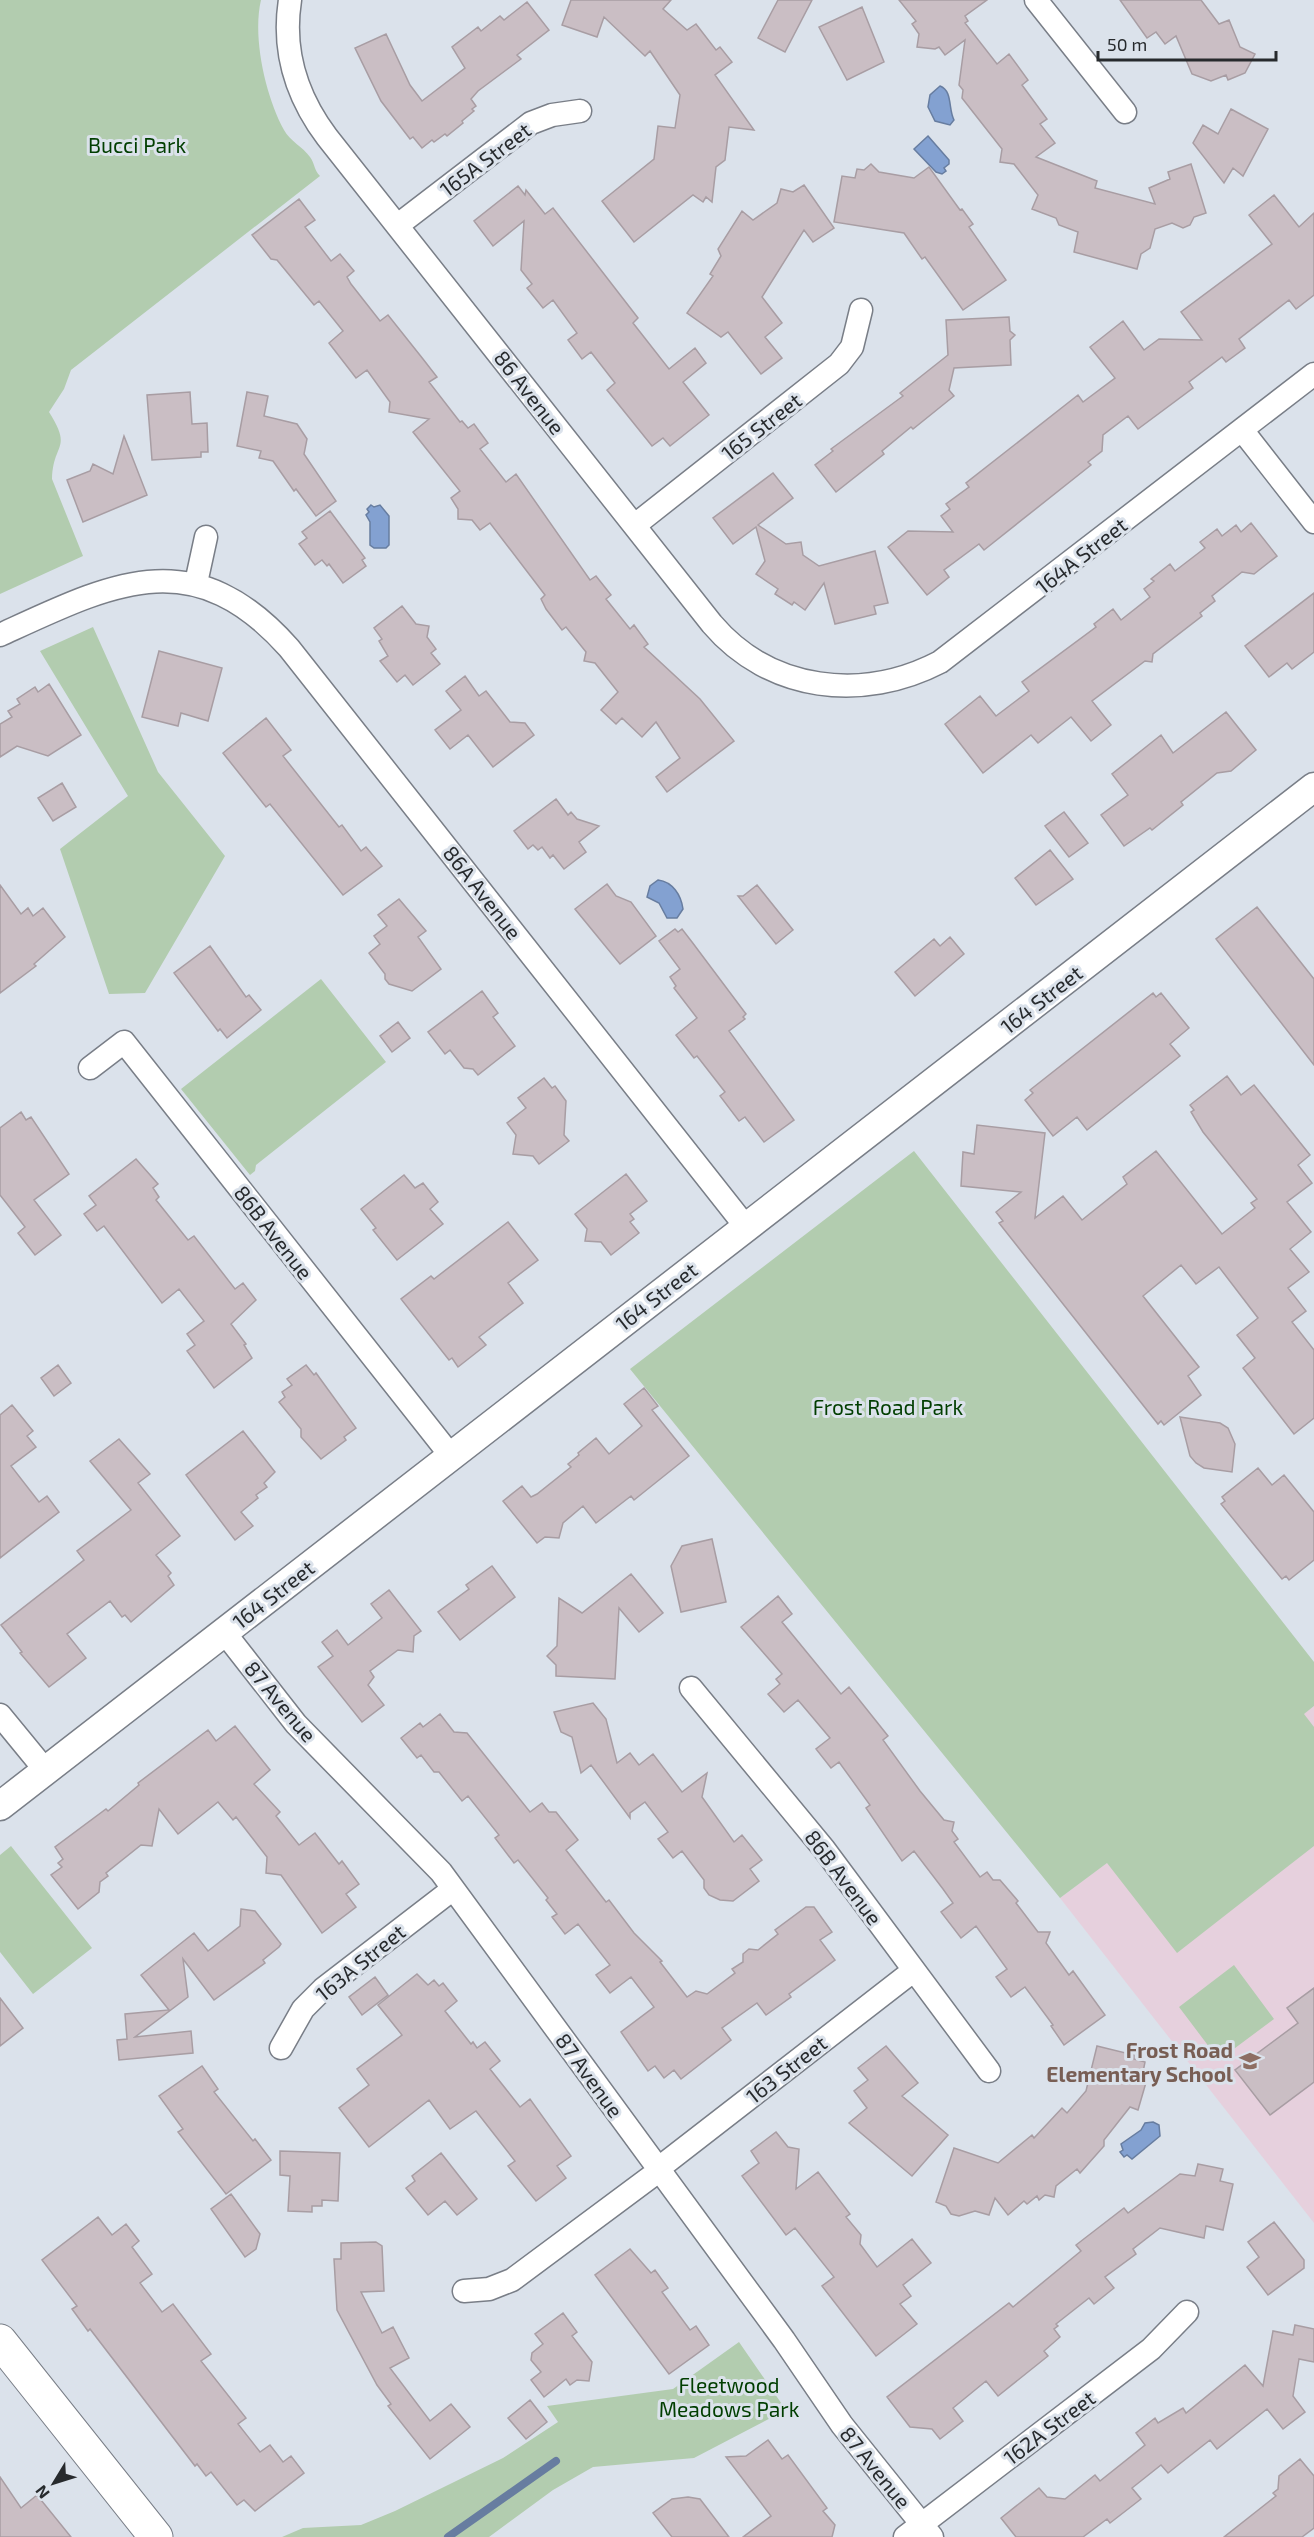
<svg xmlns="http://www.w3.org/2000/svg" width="1314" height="2537" font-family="'Exo 2',sans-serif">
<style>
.education{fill:#e6d0dd}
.green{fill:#b2ccaf}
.water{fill:#83a1d1;stroke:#677da0;stroke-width:1.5}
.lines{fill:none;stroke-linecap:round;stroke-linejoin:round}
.stream{stroke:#677da0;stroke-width:8}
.building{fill:#cabec4;stroke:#a89da3;stroke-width:1.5}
.minor-casing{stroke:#797e87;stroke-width:25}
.tertiary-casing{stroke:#797e87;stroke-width:31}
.secondary-casing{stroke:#797e87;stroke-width:35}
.minor{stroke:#fff;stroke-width:22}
.tertiary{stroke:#fff;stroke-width:28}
.secondary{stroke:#fff;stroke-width:33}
.labels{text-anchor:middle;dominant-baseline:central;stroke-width:6;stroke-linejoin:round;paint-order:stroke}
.park-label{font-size:21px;fill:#013e00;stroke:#dbe2eb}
.street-label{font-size:21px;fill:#272a2d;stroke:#dbe2eb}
.education-label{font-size:21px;font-weight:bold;fill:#785e54;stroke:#dbe2eb;text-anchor:end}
</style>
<rect width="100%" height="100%" fill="#dbe2eb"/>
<path class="education" d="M1314,1706V2223L1060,1898Z"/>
<path class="green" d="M0,0H261C252,38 266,97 284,130C290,141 303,147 310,157C315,164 314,170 320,176L71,370L64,389L49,412C73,450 53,442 52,479L83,556L0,594Z
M93,627L158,772L225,856L145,993L109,994L60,849L128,796L40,651Z
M321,979L386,1062L256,1165L255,1171L250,1175L181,1089Z
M914,1151L1314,1662V1706L1304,1714L1314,1727V1846L1177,1953L1107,1863L1060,1898L630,1369Z
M11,1846L92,1948L33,1994L0,1952V1855Z
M1234,1965L1274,2019L1219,2060L1179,2007Z
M739,2342L786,2410L694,2458L593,2467L553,2490L489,2537H282L303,2528L361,2525L395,2511L503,2458L558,2422L547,2406L673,2389Z"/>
<path class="water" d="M940,86C953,91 948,109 954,120L950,125L935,121L928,107L930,95Z
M928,136L949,160V164L944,168L946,171L942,174L936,172L914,149Z
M371,505L374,507L380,505L389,516V545L386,548H374L370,545V522L366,515L369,512L367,509Z
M658,880C673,882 681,895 683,909L677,918H667L659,903L647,897L650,886Z
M1153,2122L1159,2125L1160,2136L1132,2159L1127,2155L1124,2157L1120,2152L1123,2150L1121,2144L1141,2130L1145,2123Z"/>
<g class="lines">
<path class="stream" d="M448,2537L556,2461"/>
</g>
<path class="building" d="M571,0H671L663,9L687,30L696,24L716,50L720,47L732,62L715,75L754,130L729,127L725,160L716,167L712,202L706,197L703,202L693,195L634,242L602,201L654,159L658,126L675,128L680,95L650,51L645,56L604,17L597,37L562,25Z
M778,0H812L785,52L758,38Z
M899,0H987L965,16L968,21L965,23L997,64L1009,54L1028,80L1022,85L1047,119L1040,124L1055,143L1036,157L1097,181L1095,188L1155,204L1149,188L1170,179L1168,172L1191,164L1206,213L1194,217L1190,225L1183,228L1172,223L1155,229L1150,248L1141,254L1137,269L1074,252L1078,232L1059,225L1056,218L1032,209L1038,195L1014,164L1000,162L1002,149L962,98L963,90L959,85L965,40L945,55L939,47L935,49L917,47L919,34L912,24L916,21Z
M1120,0H1201L1219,24L1229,20L1240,47L1255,54L1245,73L1228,80L1226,75L1211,81L1192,74L1176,36L1165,44L1156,32L1147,38Z
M527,2L549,30L517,55L521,59L478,91L471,99L476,106L472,109L474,111L462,121L463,123L447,136L445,134L434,142L432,140L422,148L413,137L410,139L381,101L355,48L386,34L410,85L422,101L465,68L452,47L478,27L481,31L500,16L504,20Z
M862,7L884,62L847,80L819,27Z
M1231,109L1268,129L1243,176L1233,168L1224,183L1193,143L1203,125L1218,134Z
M871,164L879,172L914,178L929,167L960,210L962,209L973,224L969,227L1006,280L963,310L925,257L922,259L904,233L834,222L842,176L855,178L857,169L864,170Z
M804,185L834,228L813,242L804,230L762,297L782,323L765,337L782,358L761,374L728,332L721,337L687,313L713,276L710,274L721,256L718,249L742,211L753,220L777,203L781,189L793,192Z
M518,186L525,195L526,190L545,214L553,208L638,318L633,323L669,369L695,348L706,363L683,382L709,415L670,446L663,438L652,446L607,390L615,383L591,352L582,359L568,340L577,333L553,300L543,308L527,288L532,284L521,270L524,221L493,246L474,221Z
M1274,195L1299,227L1314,213V295L1296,309L1289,300L1239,339L1245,348L1226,362L1222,357L1189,382L1193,388L1138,429L1128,416L1103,435L1102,451L1088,462L1091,465L984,550L979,544L944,570L949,577L927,595L888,547L908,531L953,532L941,516L950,509L946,504L969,487L966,483L1078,395L1083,402L1115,378L1090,347L1123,321L1144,350L1159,339L1202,340L1181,312L1272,244L1249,215Z
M299,199L315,220L305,227L331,261L340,254L354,271L347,277L351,284L380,321L388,315L423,359L437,377L429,382L460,422L462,421L468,428L474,424L488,443L480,449L506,482L516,474L590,580L596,576L611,595L606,599L630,629L634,625L648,644L644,647L700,699L734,741L667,792L656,777L680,758L656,722L642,737L622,718L616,724L601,710L618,692L595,663L584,661L586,652L566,627L562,630L546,609L541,599L545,595L490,523L480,530L472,520L458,519V509L451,498L460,491L413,432L429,419L389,412L390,402L367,370L356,378L329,343L343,331L319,301L314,305L277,260L271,259L252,235Z
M1009,317L1010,331L1015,335L1010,340L1011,365L954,368L949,390L954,396L913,429L911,427L882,451L884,454L836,492L815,465L833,451L831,449L903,396L900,393L948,355L946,320Z
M190,392L192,424L207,423L208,452H201V457L152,460L147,395Z
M247,392L268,396L264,416L297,424L307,439L304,454L336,501L316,516L296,489L294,491L273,461L259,458L261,451L237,446Z
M124,436L147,495L83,522L67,480L90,471L93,464L113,474Z
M773,473L793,498L758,525L786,544L801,542L803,555L819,566L875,551L888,603L874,606L876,614L835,624L824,583L805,610L794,602L792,605L775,594L778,589L756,574L765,561L756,527L733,544L713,518Z
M330,511L365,558L362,560L366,566L343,583L329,564L327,566L322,560L315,565L299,544L307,538L302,532Z
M1251,523L1277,556L1254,574L1242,572L1212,596L1215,601L1200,613L1202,616L1153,654L1152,662L1145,661L1092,701L1111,725L1091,741L1071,717L1038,743L1031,735L983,773L945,724L980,696L996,716L1029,691L1022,682L1096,627L1094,624L1113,609L1121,620L1150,597L1144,589L1154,581L1151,579L1170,564L1175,571L1205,548L1200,542L1217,529L1222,536L1236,525L1241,532Z
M1314,593V652L1292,669L1287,663L1269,677L1245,646Z
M402,606L416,624L429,626L427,637L436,649L431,653L440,664L413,685L405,675L397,682L380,661L388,656L379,641L382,639L374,628Z
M159,651L222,668L208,721L181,713L178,726L142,717Z
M465,676L479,696L486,691L510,722L525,723L534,735L493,767L468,735L450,749L435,730L461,710L446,691Z
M49,684L81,735L48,756L17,746L0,757V724L12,717L8,711L20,704L17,699L35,687L38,692Z
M1226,712L1256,750L1231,771L1217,773L1181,802L1183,805L1152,830L1150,828L1124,846L1101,815L1128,795L1112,774L1161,735L1173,753Z
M266,718L291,750L283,756L339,827L342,825L361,851L366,847L382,866L343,895L270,804L266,807L223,753Z
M62,783L76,807L53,821L38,798Z
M556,799L568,815L571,812L577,819L599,826L579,842L586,852L564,869L553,855L550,858L542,847L538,850L533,845L528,849L514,831Z
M1064,812L1088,843L1069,857L1045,826Z
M1050,850L1073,879L1036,905L1015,878Z
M607,884L616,896L631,902L656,936L620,964L575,909Z
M0,885L21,914L28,908L33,916L43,908L65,937L34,964L36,966L0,993Z
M757,885L793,930L776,944L738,896H743Z
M399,899L426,931L418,937L441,969L412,991L389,984L385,979V974L369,953L380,944L374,936L387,926L378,915Z
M1257,907L1314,979V1065L1216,939Z
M675,929L678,932L682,929L692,942L746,1014L743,1017L745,1019L729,1031L794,1120L764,1142L745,1117L739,1121L720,1096L725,1092L697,1056L694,1058L676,1035L697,1018L674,988L676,986L670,977L680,969L659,941Z
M950,937L964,954L915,996L895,972L934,939L940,946Z
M210,946L246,997L249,995L261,1010L227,1038L220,1029L218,1031L174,973Z
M482,991L498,1013L493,1017L515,1046L478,1075L473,1069L464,1068L450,1050L445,1054L428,1032Z
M1153,993L1156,997L1161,993L1189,1028L1170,1044L1180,1056L1087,1130L1077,1117L1053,1136L1025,1100L1033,1093L1030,1090Z
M398,1022L410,1038L392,1052L380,1036Z
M1227,1076L1241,1095L1254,1085L1310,1155L1298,1165L1312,1183L1287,1202L1311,1232L1290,1249L1309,1272L1288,1288L1306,1311L1292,1322L1314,1350V1418L1294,1434L1243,1368L1255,1358L1237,1335L1258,1318L1219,1267L1196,1284L1181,1265L1143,1296L1199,1367L1188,1376L1201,1395L1164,1425L1161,1421L1158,1424L999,1223L1003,1221L996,1212L1021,1192L961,1186L963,1152L974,1154L977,1125L1045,1133L1035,1218L1063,1196L1082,1220L1127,1184L1123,1177L1156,1151L1222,1234L1255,1208L1251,1203L1257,1199L1203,1132L1191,1112L1194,1110L1190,1105Z
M544,1078L552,1088L555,1086L566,1101L564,1135L569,1141L539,1164L533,1156L513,1154L516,1135L507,1123L526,1108L518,1098Z
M21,1112L26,1120L31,1117L69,1174L34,1200L61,1235L35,1255L18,1233L25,1227L0,1195V1128Z
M136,1159L158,1184L153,1188L159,1197L156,1200L188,1240L194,1236L235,1289L243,1283L256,1300L231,1324L246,1344L244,1345L252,1358L214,1388L187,1351L195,1345L187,1334L204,1321L179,1289L162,1303L104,1226L97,1231L84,1214L96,1205L89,1196Z
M626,1174L647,1201L630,1214L634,1219L630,1222L639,1233L611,1255L601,1242L585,1241L587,1229L575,1214Z
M404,1175L415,1188L423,1183L438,1202L430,1209L443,1224L397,1260L373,1230L376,1228L361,1209Z
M508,1222L538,1260L508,1283L523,1303L479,1337L486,1345L458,1367L452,1358L449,1360L401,1299L431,1276L434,1279Z
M58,1365L71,1383L54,1396L41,1378Z
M306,1365L314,1375L316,1373L356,1428L344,1437L346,1440L321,1459L301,1437V1429L279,1402L285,1397L282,1392L292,1385L287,1379Z
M644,1388L658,1406L652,1410L689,1456L634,1500L631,1496L596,1523L583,1506L563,1523L559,1538L545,1537L537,1543L503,1501L522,1486L531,1497L537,1494L571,1467L568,1464L579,1455L578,1453L596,1438L609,1454L642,1426L624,1404Z
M12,1405L33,1431L27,1436L36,1447L11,1466L39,1502L47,1496L59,1512L0,1558V1415Z
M1180,1417L1220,1423L1228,1428L1235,1444L1232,1472L1204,1468L1196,1463L1190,1456Z
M243,1431L275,1472L264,1483L267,1487L256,1495L258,1498L241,1512L253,1526L235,1540L186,1475Z
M119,1439L150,1474L138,1483L180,1536L156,1555L171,1573L168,1576L174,1585L131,1622L125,1615L122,1617L110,1601L67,1634L86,1658L49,1687L20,1653L22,1652L1,1625L84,1560L77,1551L131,1510L90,1461Z
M1258,1468L1272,1485L1284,1475L1314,1512V1560L1289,1580L1286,1576L1282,1579L1221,1504L1225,1501L1222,1497Z
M712,1539L726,1602L681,1612L671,1566L682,1546Z
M492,1566L515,1597L460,1640L438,1612L469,1589L466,1585Z
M631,1574L663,1613L639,1632L619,1608L615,1679L556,1676V1665L547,1656L557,1646L559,1598L582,1613Z
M389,1590L421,1631L414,1636L413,1652L398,1650L370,1671L374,1677L368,1685L384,1705L362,1722L318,1667L333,1656L322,1642L337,1630L348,1645L382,1618L371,1604Z
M778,1596L792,1614L782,1622L841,1694L849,1687L888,1736L883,1740L920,1791L944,1820L954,1822L952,1831L958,1839L954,1842L980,1877L987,1872L993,1880H1000L1018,1901L1016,1903L1038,1932H1050L1046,1943L1069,1975L1073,1971L1105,2015L1064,2045L1051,2026L1053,2025L1025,1987L1011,1997L996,1977L1007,1969L976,1926L961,1938L941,1912L953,1903L943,1889L914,1851L902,1861L866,1808L870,1805L839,1762L831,1768L816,1749L830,1738L798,1700L784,1712L768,1694L780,1684L776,1679L782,1674L741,1627Z
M593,1703L606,1719L617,1763L630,1753L639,1765L653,1754L682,1792L707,1773L702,1797L734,1842L742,1835L762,1860L750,1869L759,1881L733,1901L720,1900L709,1895L704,1888V1880L682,1851L673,1858L658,1839L668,1832L645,1802L630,1813V1818L591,1765L581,1773L572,1737L561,1732L554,1712Z
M440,1714L454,1732L467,1733L530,1812L542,1803L549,1812H556L578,1840L566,1850L606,1902L609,1900L634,1933L662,1961L660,1962L687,1997L696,1991L707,1994L735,1973L732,1969L743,1962V1954L749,1949L758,1950L778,1934L775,1930L806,1907H814L832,1932L820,1940L835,1960L789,1994L791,1997L766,2015L757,2003L722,2028L731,2040L681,2079L674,2070L664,2078L655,2066L648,2071L621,2032L654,2007L631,1977L610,1993L596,1975L610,1965L578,1924L565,1934L552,1917L557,1914L546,1900L548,1898L518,1860L514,1863L495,1838L499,1835L468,1796L462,1801L439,1772H434L421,1755L417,1758L401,1738L420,1723L423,1727Z
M235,1726L270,1770L254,1784L280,1812L276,1816L299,1845L315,1833L339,1864L342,1861L359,1884L346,1894L356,1907L322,1933L281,1875L266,1873L267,1857L236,1817L233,1820L218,1802L178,1834L159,1809L152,1846L141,1845L106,1873L108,1876L100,1882L99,1892L78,1909L51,1875L62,1867L58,1863L63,1859L55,1847L106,1809L108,1811L139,1785L138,1783L208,1730L216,1741Z
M241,1909L255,1911L281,1944L279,1947L263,1960L265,1963L214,2000L183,1959L188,1997L135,2037L191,2031L193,2053L119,2060L117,2040L127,2039L125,2014L169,2010L141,1975L194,1933L208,1951L240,1926Z
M417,1974L428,1985L434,1980L439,1986L443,1983L457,2001L445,2011L471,2044L473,2042L477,2048L485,2042L500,2061L490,2069L520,2107L530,2099L571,2156L557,2166L566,2178L536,2201L508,2166L515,2161L476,2111L450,2129L429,2100L369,2147L339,2108L369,2085L357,2069L402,2035L378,2005Z
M375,1977L388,1995L362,2015L349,1997Z
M1314,1988V2082L1270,2115L1235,2070L1298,2023L1287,2008Z
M0,1998L23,2028L0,2046Z
M886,2046L918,2083L902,2096L948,2135L912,2176L849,2123L867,2108L854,2091L868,2080L858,2068Z
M1097,2046L1134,2055V2059L1145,2062L1143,2072L1147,2079L1138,2110L1130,2107L1104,2140V2146L1080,2173L1077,2169L1056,2186L1054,2197L1045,2195L1039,2200L1037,2196L1027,2204L1024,2201L1008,2215L995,2198L989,2215L975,2211L959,2216L951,2214L946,2206L936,2202L954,2148L998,2163L1032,2135L1034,2138L1062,2108L1067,2113L1086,2091Z
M202,2066L218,2089L214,2092L253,2141L255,2139L271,2160L226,2194L178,2132L183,2129L159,2096Z
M776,2132L788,2147L799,2149L796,2189L818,2172L850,2214L846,2217L861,2235L860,2244L877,2267L912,2239L931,2263L903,2285L911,2296L900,2304L917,2324L876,2356L822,2286L834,2277L795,2228L786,2235L742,2176L759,2163L751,2151Z
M280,2151L340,2153L338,2201L322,2200V2206H312V2212L288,2211L290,2176L280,2175Z
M441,2153L477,2199L457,2215L445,2201L428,2215L406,2188L415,2181L412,2176Z
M1198,2164L1223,2169L1220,2181L1233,2184L1223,2230L1206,2226L1204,2238L1160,2228L1133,2249L1136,2254L1105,2277L1114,2288L1094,2304L1089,2298L1056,2324L1058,2326L1054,2329L1060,2337L1044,2351L1048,2356L998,2396L986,2381L953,2408L963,2421L940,2439L932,2429L910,2427L887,2397L1009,2303L1013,2307L1081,2251L1076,2245L1124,2208L1128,2213L1180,2174L1195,2176Z
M231,2194L260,2234L256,2249L245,2257L211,2209Z
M98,2217L112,2235L126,2224L139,2241L132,2247L152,2274L140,2283L162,2312L173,2304L211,2354L201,2361L246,2418L238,2424L260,2452L270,2445L283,2462L291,2456L304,2473L255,2511L244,2500L237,2505L211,2472L206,2476L197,2464L195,2466L90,2329L88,2331L72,2309L77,2306L42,2260Z
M1274,2222L1304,2260V2268L1268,2295L1247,2267L1259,2257L1248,2242Z
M376,2242L382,2246L384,2291L361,2292L382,2333L393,2327L409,2358L390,2368L430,2421L451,2404L470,2427L430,2459L388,2406L391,2404L377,2385L337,2310L334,2259H341V2243Z
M630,2249L651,2273L655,2270L668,2288L662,2292L690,2330L696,2326L709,2345L669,2374L595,2275Z
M563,2313L577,2332L572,2336L592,2362L589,2381L577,2380L570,2385L566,2379L544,2397L531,2380L541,2372L531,2360L532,2353L543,2344L535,2334Z
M1295,2325L1314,2329V2362L1299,2359L1293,2396L1305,2412L1283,2429L1267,2409L1217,2449L1210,2440L1168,2473L1161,2465L1132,2488L1141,2499L1110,2523L1107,2519L1083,2537H1016L1001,2518L1039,2488L1047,2497L1065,2499L1095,2475L1100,2481L1145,2445L1136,2433L1155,2418L1158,2423L1183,2408L1186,2413L1245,2365L1263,2386L1273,2331L1293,2335Z
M530,2400L547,2422L526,2439L508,2418Z
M768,2440L782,2459L788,2455L827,2508L823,2511L835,2525L832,2537H743L771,2516L726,2457L746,2456Z
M1300,2459L1314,2476V2528L1302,2537H1224L1276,2496L1273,2493L1278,2489L1279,2476Z
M0,2477L21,2508L37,2495L71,2537H0Z
M688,2497L700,2499L729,2537H672L653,2513L672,2499Z"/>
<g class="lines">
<defs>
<path id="minor" d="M290,0C282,51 297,97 327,137L712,624C770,692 863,702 940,662L1314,374
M1036,0L1125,112
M398,225L531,123L552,115L580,111
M1242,430L1314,522
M635,525L839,364L852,347L861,310
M196,583L206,537
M0,635C111,584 193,540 289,648L746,1227
M90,1068L124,1042L451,1456
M224,1632L296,1724L441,1872L784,2340L842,2425L932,2537
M691,1688L824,1849L989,2071
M0,1715L46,1771
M281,2048L303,2009L323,1989L453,1889
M659,2168L913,1971
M464,2291L489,2289L512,2280L660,2170
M905,2537L1151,2349L1187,2312"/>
<path id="tertiary" d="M0,1806L1314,787"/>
<path id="secondary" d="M0,2341L156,2537"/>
</defs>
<use href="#minor" class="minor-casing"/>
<use href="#tertiary" class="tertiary-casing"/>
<use href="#secondary" class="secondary-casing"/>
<use href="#minor" class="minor"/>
<use href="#tertiary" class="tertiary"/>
<use href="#secondary" class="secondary"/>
</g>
<defs>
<symbol id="school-bare" viewBox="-9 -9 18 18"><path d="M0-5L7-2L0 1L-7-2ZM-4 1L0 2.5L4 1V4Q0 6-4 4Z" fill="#8d6e63" stroke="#dbe2eb" stroke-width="2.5" paint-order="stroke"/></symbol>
</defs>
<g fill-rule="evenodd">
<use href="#school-bare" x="1235" y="2046" width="30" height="30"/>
</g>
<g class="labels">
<g class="park-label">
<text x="137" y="144">Bucci Park</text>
<text x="888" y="1406">Frost Road Park</text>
<text x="729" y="2384">Fleetwood<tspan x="729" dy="24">Meadows Park</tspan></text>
</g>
<g class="street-label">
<text transform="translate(485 159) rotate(-37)">165A Street</text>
<text transform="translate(530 392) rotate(52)">86 Avenue</text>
<text transform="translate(761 426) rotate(-38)">165 Street</text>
<text transform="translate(1081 555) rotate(-38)">164A Street</text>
<text transform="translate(483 892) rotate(52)">86A Avenue</text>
<text transform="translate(1041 999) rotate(-38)">164 Street</text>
<text transform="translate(274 1232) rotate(52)">86B Avenue</text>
<text transform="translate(656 1296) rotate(-38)">164 Street</text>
<text transform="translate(273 1594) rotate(-38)">164 Street</text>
<text transform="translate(281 1701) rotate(50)">87 Avenue</text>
<text transform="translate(844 1877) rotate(53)">86B Avenue</text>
<text transform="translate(360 1962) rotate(-39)">163A Street</text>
<text transform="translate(786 2069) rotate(-38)">163 Street</text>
<text transform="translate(590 2075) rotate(54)">87 Avenue</text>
<text transform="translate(1049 2427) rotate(-37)">162A Street</text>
<text transform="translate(876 2467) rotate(51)">87 Avenue</text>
</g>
<g class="education-label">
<text x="1233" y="2049">Frost Road<tspan x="1233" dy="24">Elementary School</tspan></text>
</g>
</g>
<g transform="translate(54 2483) rotate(232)" stroke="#dbe2eb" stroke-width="4.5" paint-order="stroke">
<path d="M0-4.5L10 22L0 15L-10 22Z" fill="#272a2d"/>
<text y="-9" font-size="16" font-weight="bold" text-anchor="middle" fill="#272a2d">N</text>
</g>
<path d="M1098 51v9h178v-9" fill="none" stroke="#272a2d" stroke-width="3"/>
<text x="1107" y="51" font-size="18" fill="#272a2d" stroke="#dbe2eb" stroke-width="4.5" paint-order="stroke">50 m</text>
</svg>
